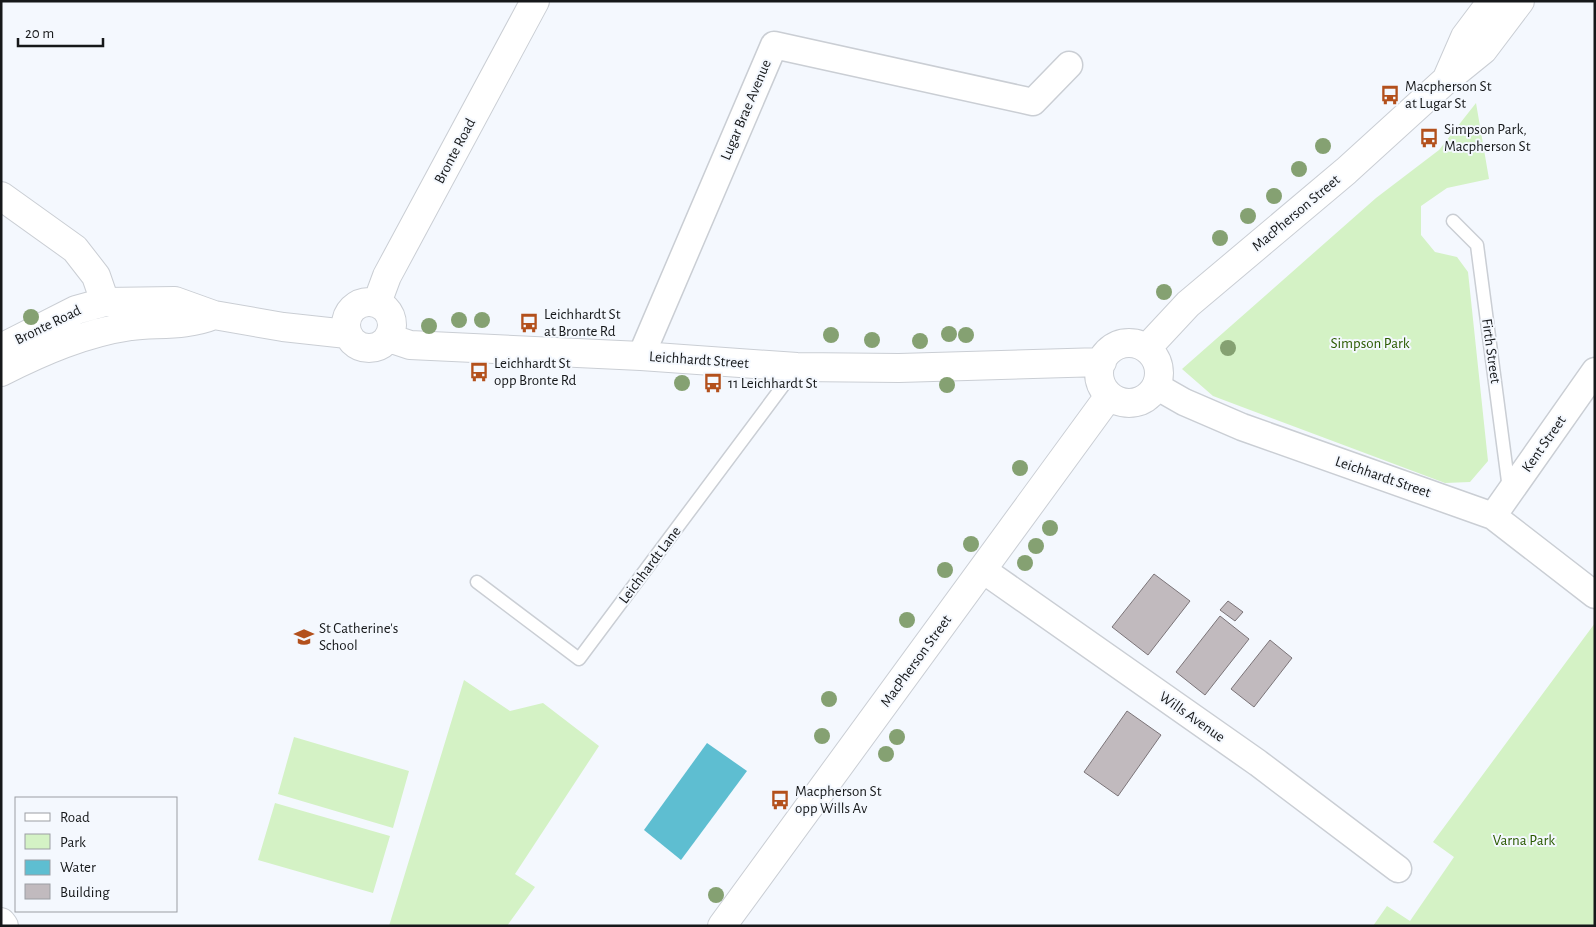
<svg xmlns="http://www.w3.org/2000/svg" width="1596" height="927" font-family="'Alegreya Sans',sans-serif">
<style>
.green{fill:#d4f2c5}
.water{fill:#5ebed1}
.building{fill:#c1babe;stroke:#7b7478}
.lines{fill:none;stroke-linecap:round;stroke-linejoin:round}
.service-casing{stroke:#caced4;stroke-width:15}
.minor-casing{stroke:#caced4;stroke-width:29}
.tertiary-casing{stroke:#caced4;stroke-width:30}
.secondary-casing{stroke:#caced4;stroke-width:30}
.service{stroke:#fff;stroke-width:12}
.minor{stroke:#fff;stroke-width:26}
.tertiary{stroke:#fff;stroke-width:28}
.secondary{stroke:#fff;stroke-width:28}
.tree{fill:#85a172}
.labels{text-anchor:middle;dominant-baseline:central;stroke-width:4;stroke-linejoin:round;paint-order:stroke}
.poi-label{font-size:15px;fill:#16181a;stroke:#f4f8fe;text-anchor:start}
.street-label{font-size:15px;fill:#16181a;stroke:#f4f8fe}
.park-label{font-size:15px;fill:#2a5a00;stroke:#f4f8fe}
</style>
<rect width="100%" height="100%" fill="#f4f8fe"/>
<path class="green" d="M1476,103L1489,179L1447,188L1421,206V235L1435,252L1457,257L1468,272L1488,461L1470,482L1445,483L1213,396L1182,369L1376,198L1439,150Z
M1595,623V926H1373L1387,906L1410,921L1454,857L1433,842Z
M464,680L510,711L543,703L599,746L515,874L535,887L507,926H389Z
M294,737L409,771L393,828L278,794Z
M275,803L390,836L373,893L258,860Z"/>
<path class="water" d="M707,743L747,771L681,860L644,830Z"/>
<path class="building" d="M1154,574L1190,601L1148,655L1112,627Z
M1228,601L1243,612L1235,621L1220,610Z
M1220,616L1249,639L1205,695L1176,672Z
M1270,640L1292,658L1254,707L1231,689Z
M1127,711L1161,735L1118,796L1084,772Z"/>
<g class="lines">
<defs>
<path id="service" d="M1453,221L1477,245L1509,489
M477,582L579,659L797,367"/>
<path id="minor" d="M641,356L774,45L1033,102L1069,65
M1156,386L1184,402L1242,427L1493,516L1595,595
M1493,516L1595,371
M983,570L1258,763L1398,869"/>
<path id="tertiary" d="M1,196L75,249L96,276L105,302
M1,922L4,926"/>
<path id="secondary" d="M1448,76L1465,37L1492,1
M346 325a23 23 0 1 1 46 0a23 23 0 1 1-46 0Z
M377,303L387,276L535,1
M389,338L410,345L641,356L797,367L899,368L1102,362
M1099 373a30 30 0 1 1 60 0a30 30 0 1 1-60 0Z
M1,348L76,310L105,302L175,301L214,315L283,327L347,334
M1147,348L1188,304L1346,171L1446,80L1483,50L1520,1
M1,372C43,351 84,333 131,326C159,323 187,326 214,315
M722,926L1109,396"/>
</defs>
<use href="#service" class="service-casing"/>
<use href="#minor" class="minor-casing"/>
<use href="#tertiary" class="tertiary-casing"/>
<use href="#secondary" class="secondary-casing"/>
<use href="#service" class="service"/>
<use href="#minor" class="minor"/>
<use href="#tertiary" class="tertiary"/>
<use href="#secondary" class="secondary"/>
</g>
<g class="tree">
<circle cx="1323" cy="146" r="8"/>
<circle cx="1299" cy="169" r="8"/>
<circle cx="1274" cy="196" r="8"/>
<circle cx="1248" cy="216" r="8"/>
<circle cx="1220" cy="238" r="8"/>
<circle cx="1164" cy="292" r="8"/>
<circle cx="31" cy="317" r="8"/>
<circle cx="459" cy="320" r="8"/>
<circle cx="482" cy="320" r="8"/>
<circle cx="429" cy="326" r="8"/>
<circle cx="949" cy="334" r="8"/>
<circle cx="831" cy="335" r="8"/>
<circle cx="966" cy="335" r="8"/>
<circle cx="872" cy="340" r="8"/>
<circle cx="920" cy="341" r="8"/>
<circle cx="1228" cy="348" r="8"/>
<circle cx="682" cy="383" r="8"/>
<circle cx="947" cy="385" r="8"/>
<circle cx="1020" cy="468" r="8"/>
<circle cx="1050" cy="528" r="8"/>
<circle cx="971" cy="544" r="8"/>
<circle cx="1036" cy="546" r="8"/>
<circle cx="1025" cy="563" r="8"/>
<circle cx="945" cy="570" r="8"/>
<circle cx="907" cy="620" r="8"/>
<circle cx="829" cy="699" r="8"/>
<circle cx="822" cy="736" r="8"/>
<circle cx="897" cy="737" r="8"/>
<circle cx="886" cy="754" r="8"/>
<circle cx="716" cy="895" r="8"/>
</g>
<defs>
<symbol id="bus-bare" viewBox="-9 -9 18 18"><path d="M-5-6H5V4H4V6H2V4H-2V6H-4V4H-5ZM-3.5-4V0h7V-4ZM-3.5 1.2v1.5H-2V1.2ZM2 1.2v1.5H3.5V1.2Z" fill="#b3501c" stroke="#f4f8fe" stroke-width="2.5" paint-order="stroke"/></symbol>
<symbol id="school-bare" viewBox="-9 -9 18 18"><path d="M0-5L7-2L0 1L-7-2ZM-4 1L0 2.5L4 1V4Q0 6-4 4Z" fill="#b3501c" stroke="#f4f8fe" stroke-width="2.5" paint-order="stroke"/></symbol>
</defs>
<g fill-rule="evenodd">
<use href="#bus-bare" x="1376" y="81" width="28" height="28"/>
<use href="#bus-bare" x="1415" y="124" width="28" height="28"/>
<use href="#bus-bare" x="515" y="309" width="28" height="28"/>
<use href="#bus-bare" x="465" y="358" width="28" height="28"/>
<use href="#bus-bare" x="699" y="369" width="28" height="28"/>
<use href="#school-bare" x="290" y="623" width="28" height="28"/>
<use href="#bus-bare" x="766" y="786" width="28" height="28"/>
</g>
<g class="labels">
<g class="poi-label">
<text x="1405" y="86">Macpherson St<tspan x="1405" dy="17">at Lugar St</tspan></text>
<text x="1444" y="129">Simpson Park,<tspan x="1444" dy="17">Macpherson St</tspan></text>
<text x="544" y="314">Leichhardt St<tspan x="544" dy="17">at Bronte Rd</tspan></text>
<text x="494" y="363">Leichhardt St<tspan x="494" dy="17">opp Bronte Rd</tspan></text>
<text x="728" y="383">11 Leichhardt St</text>
<text x="319" y="628">St Catherine's<tspan x="319" dy="17">School</tspan></text>
<text x="795" y="791">Macpherson St<tspan x="795" dy="17">opp Wills Av</tspan></text>
</g>
<g class="street-label">
<text transform="translate(746 110) rotate(-67)">Lugar Brae Avenue</text>
<text transform="translate(455 151) rotate(-62)">Bronte Road</text>
<text transform="translate(1296 213) rotate(-40)">MacPherson Street</text>
<text transform="translate(48 325) rotate(-26)">Bronte Road</text>
<text transform="translate(1491 351) rotate(82)">Firth Street</text>
<text transform="translate(699 360) rotate(4)">Leichhardt Street</text>
<text transform="translate(1544 444) rotate(-55)">Kent Street</text>
<text transform="translate(1383 477) rotate(19)">Leichhardt Street</text>
<text transform="translate(650 565) rotate(-53)">Leichhardt Lane</text>
<text transform="translate(916 661) rotate(-54)">MacPherson Street</text>
<text transform="translate(1192 717) rotate(35)">Wills Avenue</text>
</g>
<g class="park-label">
<text x="1370" y="343">Simpson Park</text>
<text x="1524" y="840">Varna Park</text>
</g>
</g>
<rect width="1596" height="927" fill="none" stroke="#16181a" stroke-width="5"/>
<rect x="15" y="797" width="162" height="115" fill="#f4f8fe" stroke="#9b9ea3"/>
<rect x="25" y="813" width="25" height="8" fill="#ffffff" stroke="#9b9ea3"/>
<text x="60" y="822" font-size="15" fill="#16181a">Road</text>
<rect x="25" y="834" width="25" height="15" fill="#d4f2c5" stroke="#9b9ea3"/>
<text x="60" y="847" font-size="15" fill="#16181a">Park</text>
<rect x="25" y="860" width="25" height="15" fill="#5ebed1" stroke="#9b9ea3"/>
<text x="60" y="872" font-size="15" fill="#16181a">Water</text>
<rect x="25" y="884" width="25" height="15" fill="#c1babe" stroke="#9b9ea3"/>
<text x="60" y="897" font-size="15" fill="#16181a">Building</text>
<path d="M18 38v8h85v-8" fill="none" stroke="#16181a" stroke-width="2.5"/>
<text x="25" y="38" font-size="15" fill="#16181a" stroke="#f4f8fe" stroke-width="4" paint-order="stroke">20 m</text>
</svg>
